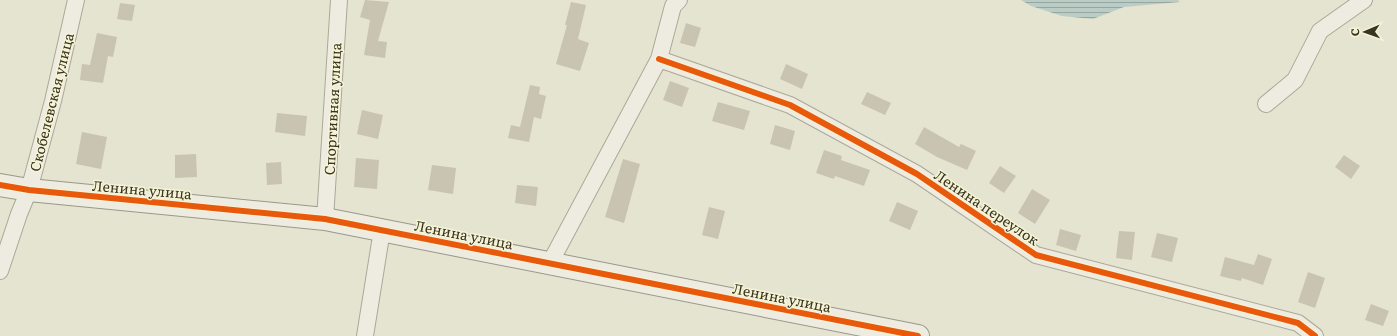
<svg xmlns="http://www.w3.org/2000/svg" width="1397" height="336" font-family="Literata,serif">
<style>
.water{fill:url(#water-rules)}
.building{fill:#c9c4b1}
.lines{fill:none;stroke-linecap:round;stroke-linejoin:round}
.street-casing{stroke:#aba898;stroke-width:18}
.secondary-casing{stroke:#9a9888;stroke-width:24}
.street{stroke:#eeece1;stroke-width:16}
.secondary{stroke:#eeece1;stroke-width:22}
.cycleway-casing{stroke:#f5f4d6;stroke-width:8}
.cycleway{stroke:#e8590c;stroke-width:6}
.labels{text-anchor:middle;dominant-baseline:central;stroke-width:3;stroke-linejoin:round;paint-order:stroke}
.street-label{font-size:14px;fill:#3a3320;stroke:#f5f4d6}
</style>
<defs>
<pattern id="water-rules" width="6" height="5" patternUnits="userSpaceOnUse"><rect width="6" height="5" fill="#baccc6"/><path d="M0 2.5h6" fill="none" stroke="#98a6a0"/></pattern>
</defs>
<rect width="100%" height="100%" fill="#e5e4d0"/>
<path class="water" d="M1021,0H1178L1180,2L1124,7L1093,19L1062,16L1031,6Z"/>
<path class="building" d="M365,0L389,2L378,41L387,42L385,58L364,55L370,20L360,17Z
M571,2L586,5L578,39L589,43L580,71L556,64L567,25H565Z
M120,3L135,5L132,21L117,19Z
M686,23L701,28L695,47L680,43Z
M97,33L117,37L113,57L108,56L103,83L80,80L82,64L90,65Z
M786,64L808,74L802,89L780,79Z
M670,81L689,88L682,107L663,100Z
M530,85L540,87L539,94L546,96L541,119L534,117L529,142L508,138L511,125L520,127Z
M867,92L891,103L885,115L861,104Z
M718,102L750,111L744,130L712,121Z
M362,110L383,115L378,139L357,134Z
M277,113L307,116L305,136L275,132Z
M775,125L795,131L790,150L770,144Z
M924,127L959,147L961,144L976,151L967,170L937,157L915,144Z
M82,132L107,137L101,169L76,164Z
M824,150L842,156L841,160L870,170L864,186L835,176L834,179L816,173Z
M196,154L197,177L175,178V155Z
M1344,155L1360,166L1351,179L1335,167Z
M356,158L379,160L377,189L354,187Z
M623,159L640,164L624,223L605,217Z
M281,162L282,184L267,185L266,163Z
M432,165L456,168L453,194L428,190Z
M1000,166L1016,176L1004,193L989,183Z
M517,185L538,187L536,206L515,203Z
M1032,189L1050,200L1035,224L1018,213Z
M897,202L918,211L910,230L889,221Z
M709,207L725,211L718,239L702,235Z
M1060,229L1081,235L1076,251L1056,245Z
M1119,231L1135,232L1132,260L1116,258Z
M1157,233L1178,238L1172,262L1151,257Z
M1258,254L1272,259L1263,285L1242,278L1241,281L1220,276L1225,257L1254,265Z
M1308,272L1325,278L1315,308L1298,302Z
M1371,304L1389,311L1383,326L1365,320Z"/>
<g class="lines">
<defs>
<path id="street" d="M659,59L790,105L917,174L1036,255L1298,323L1315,336
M1266,104L1295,80L1320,31L1364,0
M325,219L339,0
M550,263L659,59L673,6L679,0
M0,271L19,214L29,190L53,101L76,0
M365,336L382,230"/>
<path id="secondary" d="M0,185L29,190L325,219L918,336"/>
</defs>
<use href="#street" class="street-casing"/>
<use href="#secondary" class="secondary-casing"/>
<use href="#street" class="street"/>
<use href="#secondary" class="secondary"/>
<defs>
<path id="cycleway" d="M659,59L790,105L917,174L1036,255L1298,323L1315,336
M0,185L29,190L325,219L918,336"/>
</defs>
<use href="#cycleway" class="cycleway-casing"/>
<use href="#cycleway" class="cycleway"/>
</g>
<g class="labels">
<g class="street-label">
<text transform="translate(51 102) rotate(-76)">Скобелевская улица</text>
<text transform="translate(332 109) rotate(-87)">Спортивная улица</text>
<text transform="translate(142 189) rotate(5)">Ленина улица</text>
<text transform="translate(987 207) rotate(34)">Ленина переулок</text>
<text transform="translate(464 234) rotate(11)">Ленина улица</text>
<text transform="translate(782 297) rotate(11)">Ленина улица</text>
</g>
</g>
<g transform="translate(1365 32) rotate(268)" stroke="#f5f4d6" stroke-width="3" paint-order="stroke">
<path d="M0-3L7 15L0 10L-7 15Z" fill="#3a3320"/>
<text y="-6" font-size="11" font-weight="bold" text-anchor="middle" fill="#3a3320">С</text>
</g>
</svg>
